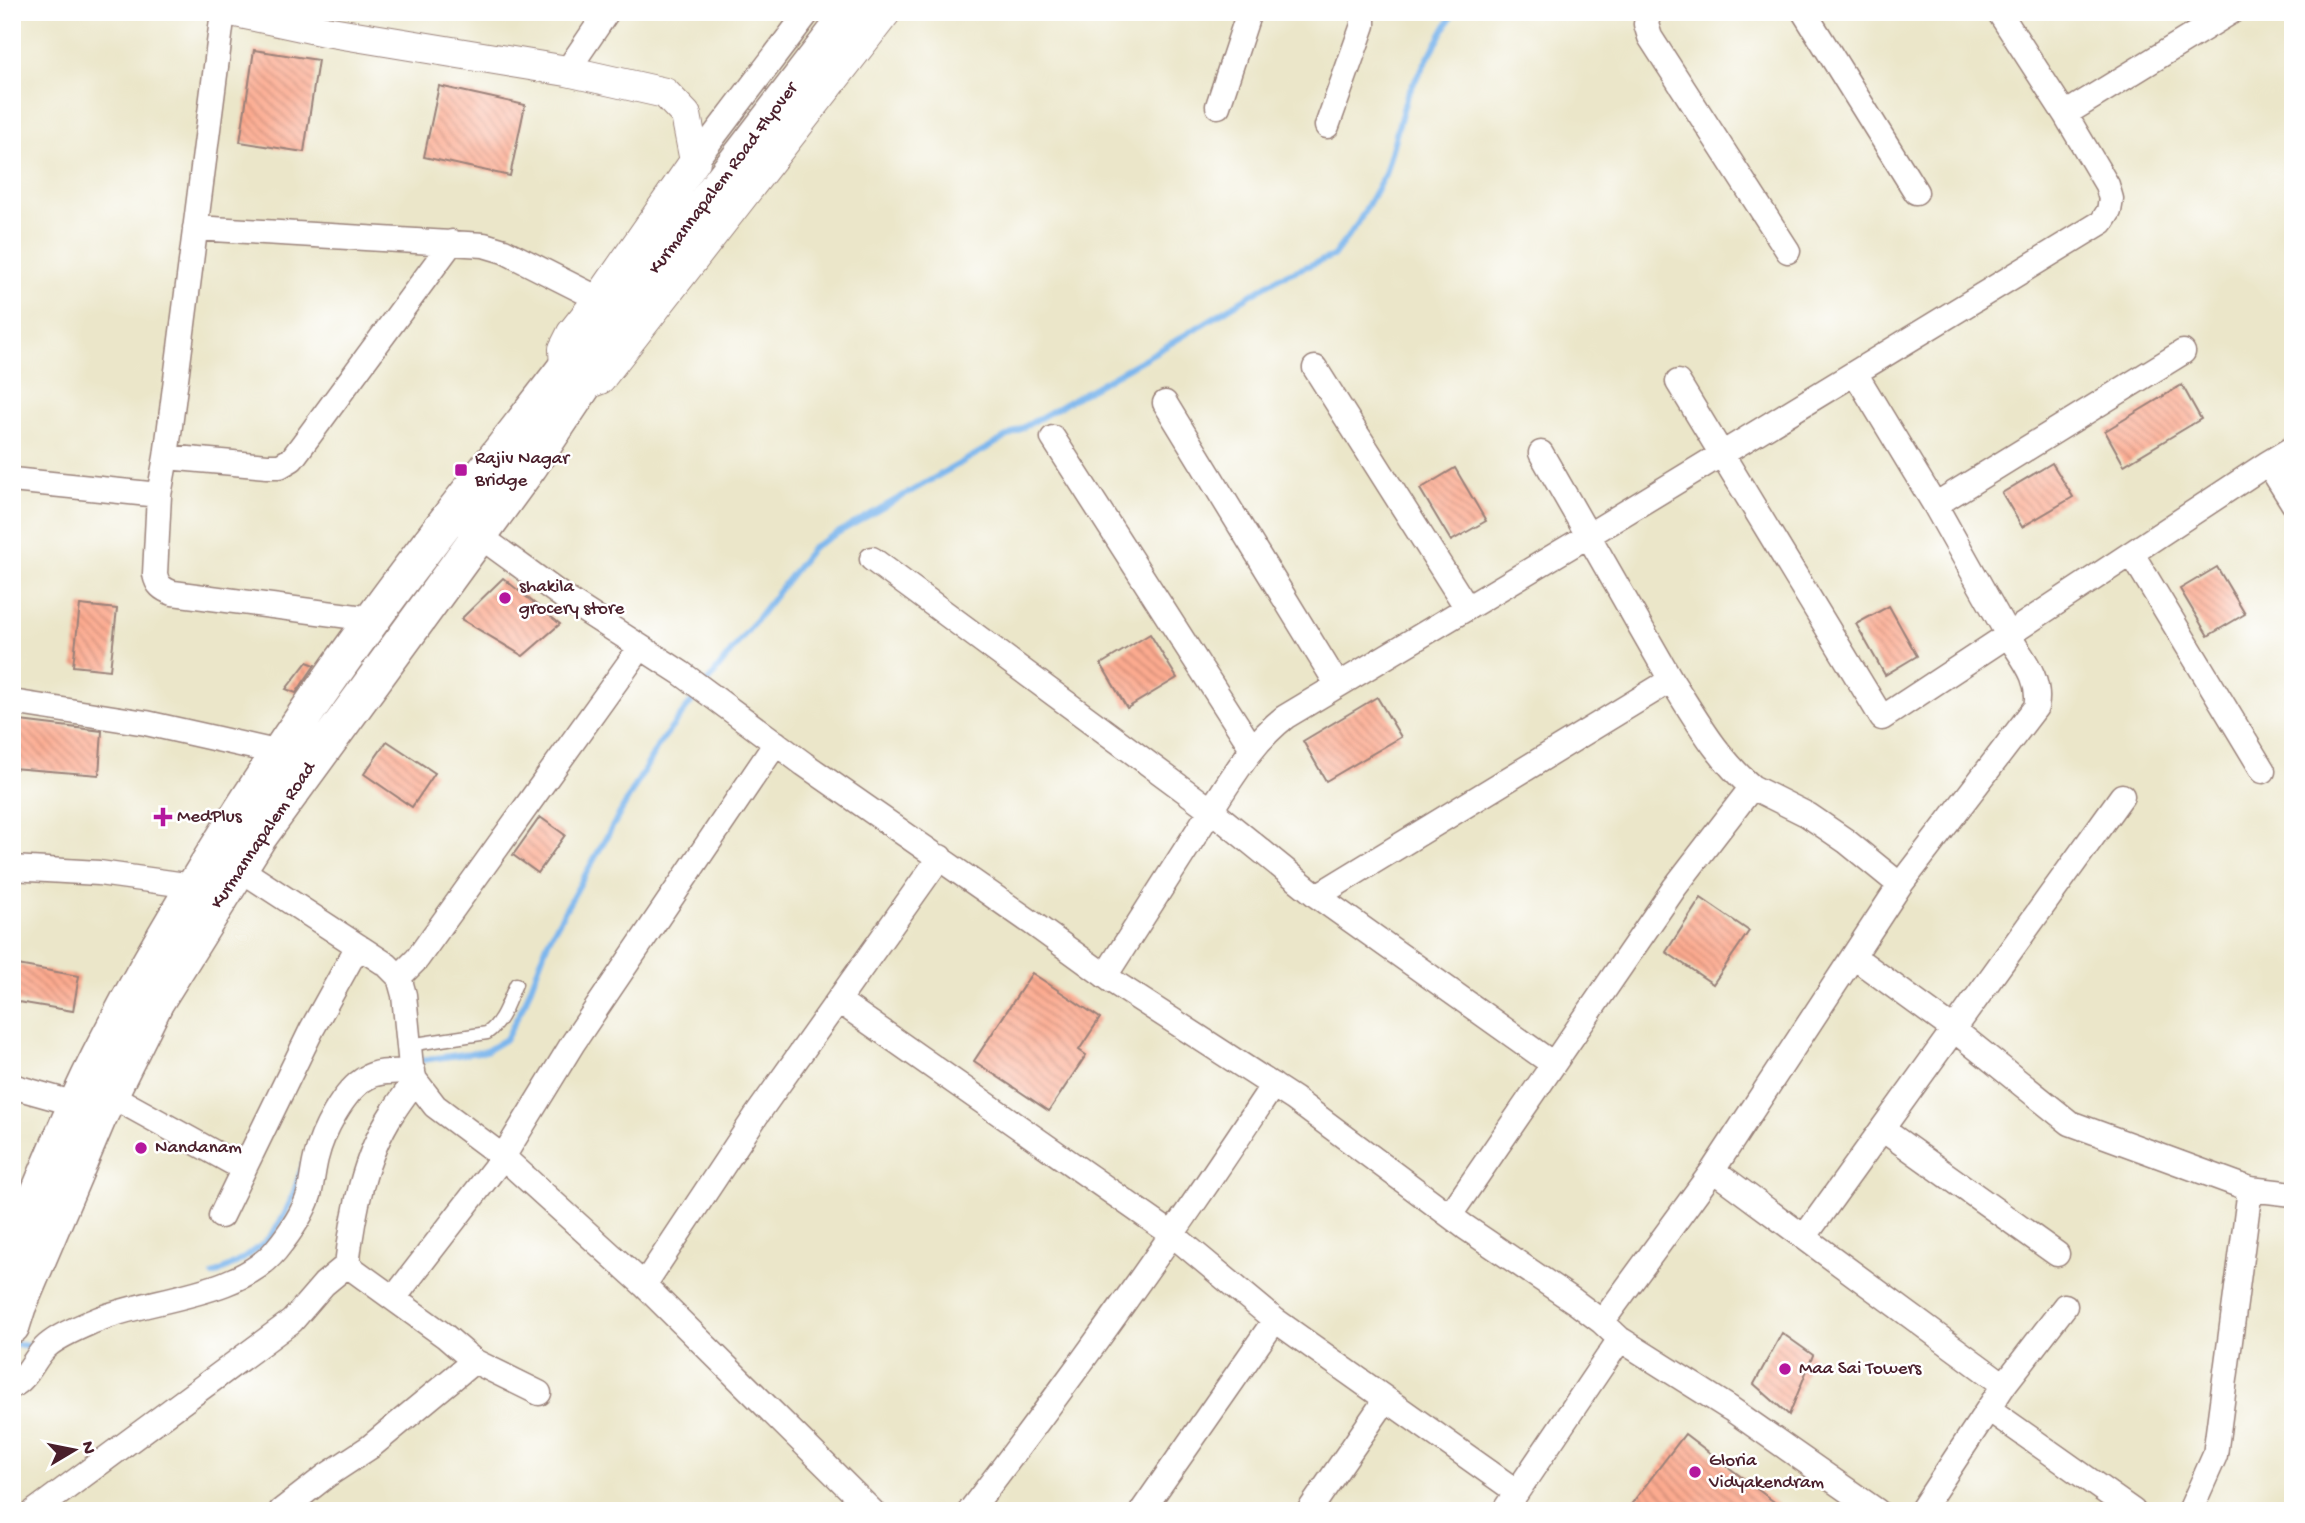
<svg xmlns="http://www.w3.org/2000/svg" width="2305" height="1523" font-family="'Gochi Hand',sans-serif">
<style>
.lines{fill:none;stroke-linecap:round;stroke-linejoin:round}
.stream{stroke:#7bb6ed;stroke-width:6}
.building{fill:url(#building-back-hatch)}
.service-casing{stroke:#9a827a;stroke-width:15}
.minor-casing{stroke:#9a827a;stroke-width:27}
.tertiary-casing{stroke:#9a827a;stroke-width:32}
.secondary-casing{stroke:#9a827a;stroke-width:38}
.service{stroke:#fff;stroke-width:12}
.minor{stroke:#fff;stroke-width:24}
.tertiary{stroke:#fff;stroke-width:30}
.secondary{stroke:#fff;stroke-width:35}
.poi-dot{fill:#b5179e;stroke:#fff;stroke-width:2.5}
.labels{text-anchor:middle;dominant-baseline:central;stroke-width:5;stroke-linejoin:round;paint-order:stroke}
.street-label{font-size:19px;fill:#4a1f2b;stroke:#fff}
.poi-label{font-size:19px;fill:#4a1f2b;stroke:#fff;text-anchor:start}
</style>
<defs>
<pattern id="building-back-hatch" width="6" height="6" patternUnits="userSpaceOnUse" patternTransform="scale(1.75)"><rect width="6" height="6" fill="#fcaa8f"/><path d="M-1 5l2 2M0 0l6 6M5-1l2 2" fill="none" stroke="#ce8a75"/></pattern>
</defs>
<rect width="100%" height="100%" fill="#fff"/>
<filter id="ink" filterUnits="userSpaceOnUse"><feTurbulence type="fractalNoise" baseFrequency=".0143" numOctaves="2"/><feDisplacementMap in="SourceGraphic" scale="14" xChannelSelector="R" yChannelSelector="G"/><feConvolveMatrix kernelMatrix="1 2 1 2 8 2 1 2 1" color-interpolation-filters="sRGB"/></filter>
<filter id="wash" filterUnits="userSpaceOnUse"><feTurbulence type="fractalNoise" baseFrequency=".00686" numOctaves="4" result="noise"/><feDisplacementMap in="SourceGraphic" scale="28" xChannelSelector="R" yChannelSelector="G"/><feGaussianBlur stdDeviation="1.57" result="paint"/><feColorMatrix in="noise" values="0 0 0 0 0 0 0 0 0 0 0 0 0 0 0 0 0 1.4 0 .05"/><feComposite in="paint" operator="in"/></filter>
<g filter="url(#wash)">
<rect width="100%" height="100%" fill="#ebe6c9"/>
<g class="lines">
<path class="stream" d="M706,684L813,547L1170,344L1280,277L1333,256L1358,223L1385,174L1407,95L1454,12
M415,1061L486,1051L506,1039L526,1000L549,939L659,744L699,692
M213,1275C273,1246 284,1227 303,1164
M12,1343L32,1347L36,1344"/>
</g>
<g id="blocks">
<path class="building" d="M254,50L318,60L304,152L240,142Z
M439,86L525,105L510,176L424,157Z
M2182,385L2201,419L2124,465L2105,431Z
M2052,463L2073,497L2022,527L2002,493Z
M1455,468L1486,521L1451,541L1420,489Z
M2217,567L2245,614L2208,636L2180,589Z
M503,578L560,624L523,656L461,619Z
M80,605L117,609L110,670L73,666Z
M1889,606L1917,656L1885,675L1856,624Z
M1150,634L1177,678L1127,708L1101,664Z
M307,662L315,665L296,693L286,689Z
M1377,697L1401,737L1326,781L1303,741Z
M12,720L102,731L99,775L12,768Z
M387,741L435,773L412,807L364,774Z
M540,817L565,835L538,873L513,855Z
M1701,898L1749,931L1713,984L1666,952Z
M12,964L79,976L73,1011L12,1001Z
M1032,973L1100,1018L1079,1050L1086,1055L1049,1111L974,1061Z
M1782,1333L1813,1355L1789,1415L1754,1384Z
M1685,1434L1786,1511H1626Z"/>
</g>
</g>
<g filter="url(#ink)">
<use href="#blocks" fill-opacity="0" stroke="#9a827a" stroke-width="2"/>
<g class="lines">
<defs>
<path id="service" d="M409,1045L487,1033C503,1022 508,1001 516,984"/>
<path id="minor" d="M1649,12L1646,24L1650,37L1788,251
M1804,12L1916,192
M567,71L607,12
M1218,106L1249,12
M2065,114L2231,12
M1327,126L1363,25V12
M695,161L808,12
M195,228L484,245L504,251L599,299
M1315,368L1467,608
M1678,382L1882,718L2008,635L1935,505L1855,373
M1165,403L1337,684
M1053,438L1252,748
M166,457L267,466H280L292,459L452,242
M2268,463L2293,448
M12,480L159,495L166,457L223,12
M159,495L155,574C157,585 162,589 173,593L372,619
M1935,505L2183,352
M466,526L565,598L681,673L804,764L1035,925L1115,983L1294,1099L1465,1227L1574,1301L1602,1322L1620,1339L1731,1409L1877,1511
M2132,554L2263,771
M872,559L1211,810C1233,776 1253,742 1285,717L1589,535L2102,222L2109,211L2111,199L2107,185L2065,114L1999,12
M12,702L146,723L280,753
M1752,787L1808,815L1846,841L1900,885
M12,868L99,873L193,886
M240,869L387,965L399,977L404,995L411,1067L415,1080L435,1106L503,1157L644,1285L872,1511
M1317,896L1671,680L1541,453
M1854,957L1953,1029L2070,1123L2250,1189
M1105,976L1211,810L1317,896L1553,1064
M399,977L417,959L640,648
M839,1001L1173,1235L1275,1320L1142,1511
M12,1086L76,1104
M110,1095L244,1169
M1882,1129L2057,1254
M1713,1170L2004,1385L1921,1511
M1450,1215L1675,887L1752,787C1717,758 1695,717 1671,680
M221,1216L312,1029L358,946
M1805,1236L2122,796
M347,1265C353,1213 364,1156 393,1112C400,1101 408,1091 415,1080
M644,1285L756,1116L940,857
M394,1298L503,1157L573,1043L776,743
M1275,1320L1386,1399L1309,1511
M1602,1322L1713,1170L1900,885L2036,707C2042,679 2022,658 2008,635L2268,463L2293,503
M474,1361L539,1393
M2004,1385L2065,1306
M12,1386C28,1379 34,1357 47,1346C60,1335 78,1328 94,1321C147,1298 237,1297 276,1250C289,1234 303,1214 309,1195C312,1183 313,1170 316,1158C322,1133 343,1091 366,1078C379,1070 398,1072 413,1071
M1386,1399L1517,1492
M1990,1410L2133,1511
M35,1511L292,1321L324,1284L347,1265L445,1336L474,1361L370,1447L326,1476L281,1511
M970,1511C1076,1373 1177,1231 1273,1085
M1504,1511L1620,1339
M2190,1511L2215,1455L2250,1189L2293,1194"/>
<path id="tertiary" d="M236,12L325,31L567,71L665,93L686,115L695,161L599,299L572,333L564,349L565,368L584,385L600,379L886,12"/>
<path id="secondary" d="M12,1256C43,1183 71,1109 108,1039C184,893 275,753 372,620C434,534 501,452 565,368L598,346
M12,1326L18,1307L98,1119L156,1002L259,837L530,466L584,385L598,346L670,248L851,12"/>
</defs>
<use href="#service" class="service-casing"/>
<use href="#minor" class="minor-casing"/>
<use href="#tertiary" class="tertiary-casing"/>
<use href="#secondary" class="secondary-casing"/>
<use href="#service" class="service"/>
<use href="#minor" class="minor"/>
<use href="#tertiary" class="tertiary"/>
<use href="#secondary" class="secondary"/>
</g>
</g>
<g class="poi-dot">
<rect x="454" y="463" width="14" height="14" rx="3.5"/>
<circle cx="505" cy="598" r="7"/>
<path d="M159.5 806.5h7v7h7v7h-7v7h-7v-7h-7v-7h7z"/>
<circle cx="141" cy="1148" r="7"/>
<circle cx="1785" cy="1369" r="7"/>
<circle cx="1695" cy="1472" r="7"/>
</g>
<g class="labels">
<g class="street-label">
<text transform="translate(724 179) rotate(-53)">Kurmannapalem Road Flyover</text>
<text transform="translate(264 836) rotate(-56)">Kurmannapalem Road</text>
</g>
<g class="poi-label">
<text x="475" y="459">Rajiv Nagar<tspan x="475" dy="22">Bridge</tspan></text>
<text x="519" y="587">shakila<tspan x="519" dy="22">grocery store</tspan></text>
<text x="177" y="817">MedPlus</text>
<text x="155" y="1148">Nandanam</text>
<text x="1799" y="1369">Maa Sai Towers</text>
<text x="1709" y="1461">Gloria<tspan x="1709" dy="22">Vidyakendram</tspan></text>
</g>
</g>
<rect width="2305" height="1523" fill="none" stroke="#fff" stroke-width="42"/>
<g transform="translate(74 1450) rotate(80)" stroke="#ffffff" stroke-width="5" paint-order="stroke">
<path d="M0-5L12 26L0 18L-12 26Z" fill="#4a1f2b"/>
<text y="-10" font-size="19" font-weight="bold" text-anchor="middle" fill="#4a1f2b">N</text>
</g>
</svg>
